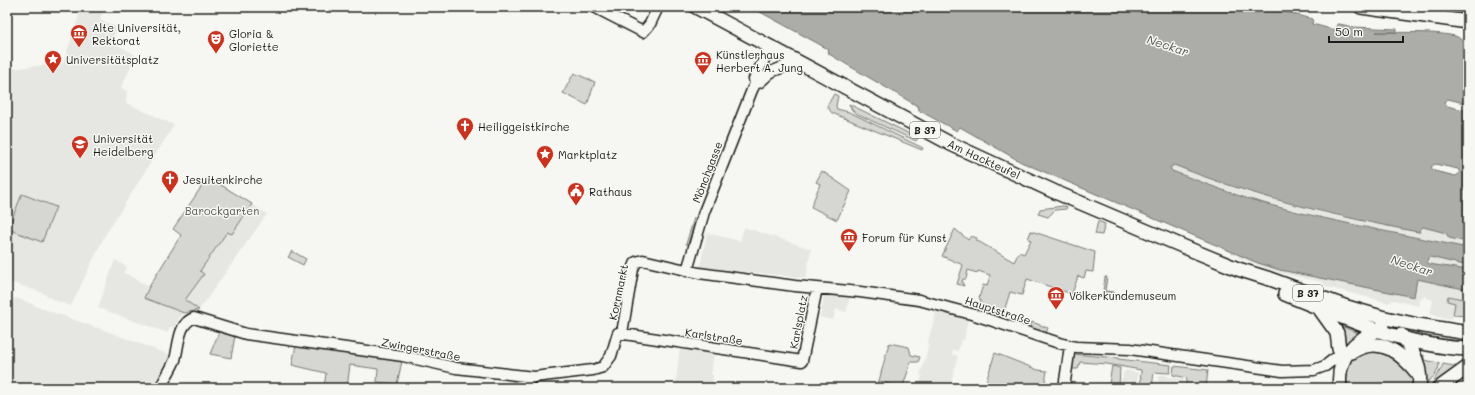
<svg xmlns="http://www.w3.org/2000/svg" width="1475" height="395" font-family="Mali,sans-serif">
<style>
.built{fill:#e6e6e2}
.green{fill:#d6d6d2;stroke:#797977}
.water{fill:#acaca9;stroke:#727271;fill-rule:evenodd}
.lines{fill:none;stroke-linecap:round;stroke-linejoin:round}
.minor-casing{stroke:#1c1c1c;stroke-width:13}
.major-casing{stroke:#1c1c1c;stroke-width:16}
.minor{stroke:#f6f6f2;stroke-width:10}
.major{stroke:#f6f6f2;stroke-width:13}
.labels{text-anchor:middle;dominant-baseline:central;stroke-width:3;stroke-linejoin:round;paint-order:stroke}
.shield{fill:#f6f6f2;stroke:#5d5d5c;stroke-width:1}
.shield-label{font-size:10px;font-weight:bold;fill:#1c1c1c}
.poi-label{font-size:11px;fill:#1c1c1c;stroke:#f6f6f2;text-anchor:start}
.street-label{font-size:11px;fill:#1c1c1c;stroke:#f6f6f2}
.park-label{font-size:11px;fill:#545453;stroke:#f6f6f2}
.water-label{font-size:12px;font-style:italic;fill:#565654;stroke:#f6f6f2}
</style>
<rect width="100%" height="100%" fill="#f6f6f2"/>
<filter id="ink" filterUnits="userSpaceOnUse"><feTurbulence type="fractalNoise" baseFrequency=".025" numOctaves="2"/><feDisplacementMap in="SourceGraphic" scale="8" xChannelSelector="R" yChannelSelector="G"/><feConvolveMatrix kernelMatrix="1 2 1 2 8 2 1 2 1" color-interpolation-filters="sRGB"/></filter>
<g filter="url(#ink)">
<path class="built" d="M82,7H104L100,20L117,27L112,42L136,55L121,88L127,91L126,103L174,125L104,237L71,306L52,299L43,293L7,281V68L10,69L63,63Z
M1174,165L1237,189L1296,206L1344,218L1419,230L1423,227L1446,233L1450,238L1468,242V316L1453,315L1452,319L1430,314L1433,300L1427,298V297L1424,296L1420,299L1419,306L1393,300L1389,303L1327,287L1322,282L1280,273L1237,257L1239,255L1280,270L1414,296L1417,279L1459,270L1429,264L1427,261L1428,258H1432L1463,247L1347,223L1246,197L1172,171L1170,167Z
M215,180L267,214L199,310L187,312L181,315L174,328L170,326L168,333L98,308L115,260L127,267L123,272L149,287Z
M744,227L811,249L806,278L700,267L707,233L740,241Z
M825,293L850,296L846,312L836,309L833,320L820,317Z
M16,298L35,305V306L109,332L170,355L165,368L164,367L162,374L152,388H7V318L13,304V300Z
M936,312L968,318L964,340H961L958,351L953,350L952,354L958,356L950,388H916L918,381L920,382L922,376L920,375L929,345H927Z
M680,348L714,353L711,374L713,375L712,388H675Z
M1126,370L1138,373L1136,388H1122L1123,383H1121V378H1123V373Z
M1163,374L1169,377L1184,379L1183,388H1153L1154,381L1158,382L1159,376Z"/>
<path class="green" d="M574,73L595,82L587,105L563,93Z
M834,94L838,96L836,106L837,109L849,112L923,148L922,150L832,113L827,106Z
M849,104L918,138L916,141L857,114L852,110Z
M822,171L851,191L837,220L811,207L820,184L816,182Z
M208,177L252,204L232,234L227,232L200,271L204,274L185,300L199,310L184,313L144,298L149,287L181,235L173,229Z
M22,194L56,207L42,242L8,229Z
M1063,206L1067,207L1066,209L1055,210L1048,217L1038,214L1040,209Z
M694,218H696L688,244H686Z
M1098,221L1105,224L1102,235L1095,234Z
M955,229L968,240L971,236L977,238L976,240L1014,262L1019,252L1024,254L1031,240L1028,239L1031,231L1095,252L1093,272L1086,271L1084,278L1078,276L1072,294L1027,279L1022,295L1010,292L1002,318L978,308L981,301L979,298L983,285L987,286L990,275L978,271L977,273L968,270L966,279H963L962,282L964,286L957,284L963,265L942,256Z
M292,251L306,259L303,265L288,257Z
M1105,277H1107L1105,291L1114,292V294L1139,297V298L1112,295V293L1103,292Z
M1448,296L1468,300V316L1453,315L1455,303L1447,301Z
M1032,322L1048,328L1046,333L1030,328Z
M1341,326L1358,333L1357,336L1345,346L1339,327Z
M219,332L235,336L231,358L210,354Z
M1420,335L1451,340L1468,341V343L1420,337Z
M889,343L909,347L911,355L920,357L918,362H911L903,386L900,385L899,387L879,381Z
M296,345L402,361L397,384L377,382L378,369L350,365L347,388H324L326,373L292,365Z
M1364,350L1389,351L1414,378L1413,388H1345C1344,368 1348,361 1364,350Z
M995,353L1038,370L1047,371L1044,388H984Z
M1072,354L1118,358V359L1171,365L1170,373L1154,372L1152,388H1140L1141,370L1107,364L1080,362L1078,369H1069Z
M1423,355H1424V360L1439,363C1439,372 1433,379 1425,383L1422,357Z
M1443,364L1460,367L1431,388C1430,383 1441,372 1443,364Z
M1112,366L1120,368L1119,388H1105V384H1109Z
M1174,366L1208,370L1206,388H1185L1187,378L1173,375Z"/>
<path class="water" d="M741,7H1266L1313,19L1312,24L1335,30L1337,24H1339L1354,27L1397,29V32H1376C1401,33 1432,31 1455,36C1460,37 1462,42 1468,44V104L1448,99L1444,102L1447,106L1468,111V242L1449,238L1446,233L1423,227L1419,230L1420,232H1418C1335,216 1253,197 1174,165L1170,168L1172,171C1197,180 1221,190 1246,198C1317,219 1391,232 1463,247V245L1468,246V266L1430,257L1428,258L1427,261L1429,264L1468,270V289C1464,290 1427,281 1417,279L1414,297L1280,270L1258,263L1021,162L960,127L957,131L918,110L919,107L829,54L828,49L751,7L746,9ZM1435,164L1458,169L1460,173L1456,176L1434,171L1431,167Z"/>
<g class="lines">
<defs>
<path id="minor" d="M594,7L643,32L650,24L658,7
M755,84L754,79L771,46
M687,271L704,212L752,90L755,84L760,82L771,72L798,61
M622,333L633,269L636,262L643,260L699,273L795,286L860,292L919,300L975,315L1059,343L1076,347L1130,349L1282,371L1314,370L1325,366L1334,359L1343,357
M160,388C165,379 171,369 175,360C179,346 178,323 194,318L246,334L403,356L456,368L534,377L593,370L603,367L611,356L618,333L802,361L817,288
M515,388L534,377
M1064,388L1070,346"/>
<path id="major" d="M696,7L951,144L1055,192L1194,251L1238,269L1270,279L1347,307L1381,317L1418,325L1468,333
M1361,7L1468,22
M1285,294C1342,317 1406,347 1468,349
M1319,308L1337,333L1339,349L1343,357
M1401,335C1414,349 1422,369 1419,388
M1352,352C1380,334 1401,353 1419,375
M1340,388C1336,356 1355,340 1382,328
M1439,388L1468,367"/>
</defs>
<use href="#minor" class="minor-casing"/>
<use href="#major" class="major-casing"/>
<use href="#minor" class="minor"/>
<use href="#major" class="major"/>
</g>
</g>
<defs>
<symbol id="museum-pin" viewBox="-11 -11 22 30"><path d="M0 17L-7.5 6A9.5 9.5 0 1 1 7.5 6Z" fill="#c8321e" stroke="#f6f6f2"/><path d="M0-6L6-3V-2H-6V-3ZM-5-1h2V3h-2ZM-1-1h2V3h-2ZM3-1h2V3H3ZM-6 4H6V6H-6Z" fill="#fff"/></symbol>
<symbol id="theatre-pin" viewBox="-11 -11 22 30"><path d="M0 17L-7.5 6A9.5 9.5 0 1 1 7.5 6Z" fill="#c8321e" stroke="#f6f6f2"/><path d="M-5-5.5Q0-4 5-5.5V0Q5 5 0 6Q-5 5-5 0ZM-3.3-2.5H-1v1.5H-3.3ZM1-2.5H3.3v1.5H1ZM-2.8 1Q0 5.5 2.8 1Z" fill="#fff"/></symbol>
<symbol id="sight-pin" viewBox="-11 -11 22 30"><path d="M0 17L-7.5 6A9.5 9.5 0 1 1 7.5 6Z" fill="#c8321e" stroke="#f6f6f2"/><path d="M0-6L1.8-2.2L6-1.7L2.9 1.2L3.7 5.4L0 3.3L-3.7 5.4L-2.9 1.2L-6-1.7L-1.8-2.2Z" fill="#fff"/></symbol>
<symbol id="church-pin" viewBox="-11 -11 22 30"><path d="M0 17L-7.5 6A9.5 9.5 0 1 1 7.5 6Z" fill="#c8321e" stroke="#f6f6f2"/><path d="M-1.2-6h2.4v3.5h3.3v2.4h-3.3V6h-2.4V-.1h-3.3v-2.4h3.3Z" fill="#fff"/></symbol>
<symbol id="university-pin" viewBox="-11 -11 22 30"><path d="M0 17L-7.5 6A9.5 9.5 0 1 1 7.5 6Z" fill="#c8321e" stroke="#f6f6f2"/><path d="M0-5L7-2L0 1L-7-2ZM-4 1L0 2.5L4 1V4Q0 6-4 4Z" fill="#fff"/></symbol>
<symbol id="civic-pin" viewBox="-11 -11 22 30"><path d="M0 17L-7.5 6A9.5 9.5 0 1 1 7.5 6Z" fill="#c8321e" stroke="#f6f6f2"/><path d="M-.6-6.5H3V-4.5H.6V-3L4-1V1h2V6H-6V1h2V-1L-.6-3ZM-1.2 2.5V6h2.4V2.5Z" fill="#fff"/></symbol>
</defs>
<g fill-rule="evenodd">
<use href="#museum-pin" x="69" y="23" width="20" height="27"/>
<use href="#theatre-pin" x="206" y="29" width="20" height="27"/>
<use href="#sight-pin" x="43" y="49" width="20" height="27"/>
<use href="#museum-pin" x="693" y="50" width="20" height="27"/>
<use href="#church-pin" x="455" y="116" width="20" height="27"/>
<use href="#university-pin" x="70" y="134" width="20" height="27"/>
<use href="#sight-pin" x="535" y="144" width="20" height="27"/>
<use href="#church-pin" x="160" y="169" width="20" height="27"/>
<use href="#civic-pin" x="566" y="181" width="20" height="27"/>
<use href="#museum-pin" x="839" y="227" width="20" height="27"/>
<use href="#museum-pin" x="1046" y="285" width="20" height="27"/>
</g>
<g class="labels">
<g class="shield">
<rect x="910" y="122" width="30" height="16" rx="3"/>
<rect x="1293" y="285" width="30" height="16" rx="3"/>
</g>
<g class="shield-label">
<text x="925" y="130">B 37</text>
<text x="1308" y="293">B 37</text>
</g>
<g class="poi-label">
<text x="92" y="27">Alte Universität,<tspan x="92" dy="13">Rektorat</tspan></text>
<text x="229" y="33">Gloria &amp;<tspan x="229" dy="13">Gloriette</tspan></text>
<text x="716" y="54">Künstlerhaus<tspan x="716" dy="13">Herbert A. Jung</tspan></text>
<text x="66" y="59">Universitätsplatz</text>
<text x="478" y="126">Heiliggeistkirche</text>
<text x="93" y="138">Universität<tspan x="93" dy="13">Heidelberg</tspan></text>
<text x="558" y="154">Marktplatz</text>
<text x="183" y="179">Jesuitenkirche</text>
<text x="589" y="191">Rathaus</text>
<text x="862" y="237">Forum für Kunst</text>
<text x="1069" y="295">Völkerkundemuseum</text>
</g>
<g class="street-label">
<text transform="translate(984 159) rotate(25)">Am Hackteufel</text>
<text transform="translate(707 172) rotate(-69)">Mönchgasse</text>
<text transform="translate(618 292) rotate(-78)">Kornmarkt</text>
<text transform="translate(998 310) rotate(18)">Hauptstraße</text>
<text transform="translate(798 322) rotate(-79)">Karlsplatz</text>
<text transform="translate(714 336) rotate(9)">Karlstraße</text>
<text transform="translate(421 349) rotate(11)">Zwingerstraße</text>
</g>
<g class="park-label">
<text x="222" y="210">Barockgarten</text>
</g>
<g class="water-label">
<text transform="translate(1168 45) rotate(18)">Neckar</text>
<text transform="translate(1412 265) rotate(18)">Neckar</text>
</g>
</g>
<rect width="1475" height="395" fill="none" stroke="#f6f6f2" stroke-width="24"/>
<rect x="12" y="12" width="1451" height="371" fill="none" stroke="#1c1c1c" stroke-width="1.5" filter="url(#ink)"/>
<path d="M1329 36v6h74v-6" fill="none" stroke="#1c1c1c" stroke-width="2"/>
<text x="1335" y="36" font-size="12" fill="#1c1c1c" stroke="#f6f6f2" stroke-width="3" paint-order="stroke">50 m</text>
</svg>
